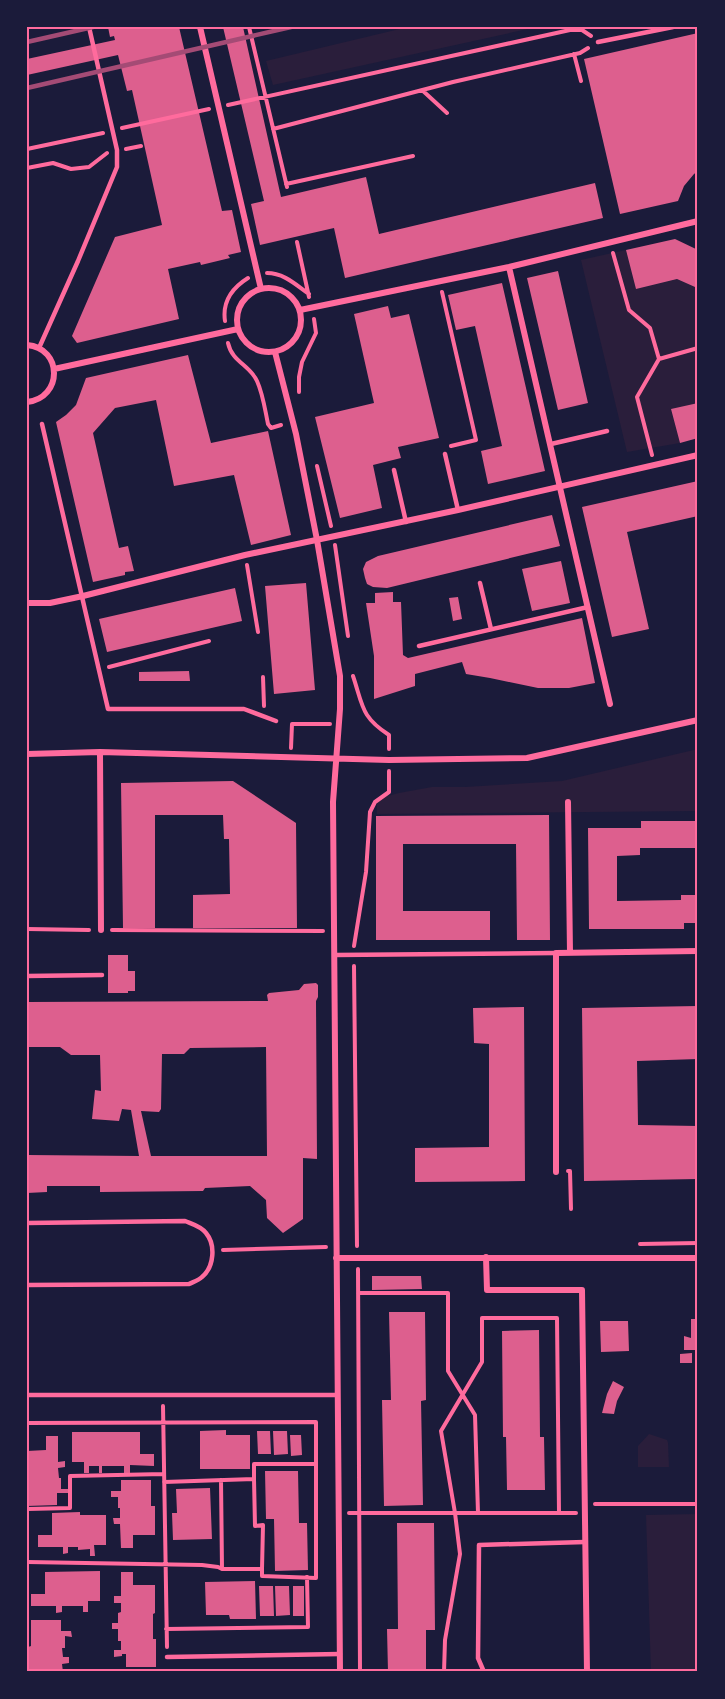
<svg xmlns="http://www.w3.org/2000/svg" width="725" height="1699" font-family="'Exo 2',sans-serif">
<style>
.green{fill:#2a1e3b}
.building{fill:#dd5f8e;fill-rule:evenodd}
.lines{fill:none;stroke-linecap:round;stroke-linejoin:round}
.path{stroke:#ff6b9d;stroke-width:4}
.service{stroke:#ff6b9d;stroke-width:4.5}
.minor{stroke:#ff6b9d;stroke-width:6}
.rail{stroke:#a44b75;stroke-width:4.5}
.neatline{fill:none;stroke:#ff6b9d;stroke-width:2}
</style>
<rect width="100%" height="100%" fill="#1b1b3a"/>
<path class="green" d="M408,27H537L273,85L266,61Z
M626,250L636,289L677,279L695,287L698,298V403L671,410L680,443L627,452L581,260Z
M698,749V811L377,814V801L384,797L399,793L432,787H465L562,781Z
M649,1434L667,1440L668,1443L669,1467H638V1446Z
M698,1514V1672H651L646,1515Z"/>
<path class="building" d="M108,27H179L222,211L232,210L241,252L228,255L230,258L201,265L200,262L168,269L179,319L77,343L72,336L115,237L162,225L132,90L127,91L118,55L27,75V59L115,40L114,36L110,37Z
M223,27H243L281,197L366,177L379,234L595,183L603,218L345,278L334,228L260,245L251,204L264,201Z
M698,33V171L694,174L684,186L678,201L620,214L584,59Z
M675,239L698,250V294L695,287L677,279L636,289L626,250Z
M558,271L588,403L558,410L527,278Z
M502,283L545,471L488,484L481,451L502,446L475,326L456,330L448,295Z
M388,306L391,318L409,314L439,438L398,447L401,458L373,465L382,508L340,518L315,417L374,403L354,314Z
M188,355L211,443L268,431L291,535L251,545L234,475L174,486L156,400L115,408L93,433L119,548L128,546L134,571L125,572V575L93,582L56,422L66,415L76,405L86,378Z
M698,403V438L680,443L671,409Z
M698,481V516L627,532L649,629L612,637L582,507Z
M552,515L560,546L387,588L373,587L367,584L365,578L363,569L366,562L378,556Z
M561,561L570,603L532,611L522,569Z
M306,583L315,690L274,694L265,586Z
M235,588L242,621L107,652L99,619Z
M393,592V602H401L403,655L408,658L582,618L595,683L569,688H538L490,678L466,674L462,662L415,674V686L374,699V656L366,603H375V593Z
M458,597L462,619L453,621L449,598Z
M189,671L190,681H139V672Z
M233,781L296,823L297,928H193V895L230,894L229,839H224L223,815H155V928H123L121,783Z
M549,815L550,940H517L516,844H403V911H490V940H376V816Z
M641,821H698V848H640V855L617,856V901L681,900V895H698V923H684V929H589L588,828H641Z
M108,955H128V971H135V991H128V993H108Z
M316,983L318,985V997L316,1001L317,1159L303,1158V1219L283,1233L267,1218L266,1200L250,1186L205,1188L203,1191L100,1192V1186H47V1192L27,1193V1155L139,1156L131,1110L122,1109L119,1121L92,1119L95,1090L101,1091L100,1055H71L60,1047H27V1002L268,1001L267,995L269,993L299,990L304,984ZM266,1047L267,1156H151L141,1111L159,1112L161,1109L162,1054H184L190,1048Z
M698,1006V1059L637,1061L638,1125L698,1126V1179L584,1181L582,1008Z
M524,1007L525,1181L415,1182V1148L489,1147V1044L474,1043L473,1008Z
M372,1276H421L422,1289L372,1290Z
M389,1312H425L426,1400L421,1401L423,1505L384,1506L382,1400H391Z
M691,1319H698V1350H684V1336L691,1338Z
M600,1321H628L629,1351L601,1352Z
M539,1330L540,1437H544L545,1490H507L506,1437H503L502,1331Z
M692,1353V1363H680V1354Z
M613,1381L624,1387L617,1401L614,1414L602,1413L607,1394Z
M226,1430V1435H250V1469H200V1431Z
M257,1431H270L271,1454H258Z
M273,1431H287L288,1454L274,1455Z
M72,1432H140V1454H154V1466L130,1465V1473H124V1466H102V1473H99V1466H89V1473H84V1462H72Z
M290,1435H301L302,1455L291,1456Z
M46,1436H58V1462L65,1461V1467L58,1468L59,1478H61V1489H68V1493H57V1505L27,1506V1451L46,1450Z
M265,1471H298L299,1523H307L308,1570L275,1571L274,1519H266Z
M121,1480H151V1506H155V1535H133V1548H121L120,1524H114L113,1518H120V1508H118V1497H111V1491H121Z
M210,1488L212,1539L173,1540L172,1513H177L176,1489Z
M80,1512V1515H106V1545H94L95,1556H90V1549L78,1550V1547H68V1553L63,1554V1547H38V1535H52V1513Z
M397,1523H434L435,1630H426V1672H388L387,1629H398Z
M100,1571V1601H88V1612H83V1606H62V1612L56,1613V1606H31V1594H45V1572Z
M121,1572H133V1585H155V1613L153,1614V1639H156V1667H126V1654H122V1656L114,1657V1650H121V1641H118V1629H112V1623H118V1613L121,1612V1603H114V1596H121Z
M255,1581L256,1619H230L229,1615H206L205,1582Z
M259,1586H273L274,1616H260Z
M275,1586H289L290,1615L276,1616Z
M293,1586H304V1616H293Z
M31,1620H61V1631H71L72,1637L65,1636V1648H62L63,1657H69V1663L62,1664L63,1672H28V1647L31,1646Z"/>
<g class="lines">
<path class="path" d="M249,27L287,187
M574,54L581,81
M422,90L447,113
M228,105L570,30H582L591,36
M122,128L209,109
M273,129L453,82L580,53L588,48
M27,149L103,133
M126,149L141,146
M27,168L53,163L71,169L89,167L107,153
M286,184L413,156
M297,242L309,297
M613,253L629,310L650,328L659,359L637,397L652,455
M267,273C284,273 296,285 309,294
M442,292L476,440L451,446
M225,321C222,301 232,288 248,278
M228,343C232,362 250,365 257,381C263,394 265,410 268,424L271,428L281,425
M659,359L698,348
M299,392V377L302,362L316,333L314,319
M317,466L331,526
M335,545L348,636
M247,565L258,632
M109,667L209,641
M353,676C363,706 361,717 389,735V749
M263,677L264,706
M291,748L292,724H330
M27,929L89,930
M112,930L323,931
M354,946L366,872L370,812L375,802L389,792V771
M354,966L357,1246
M568,1171H570L571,1209
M640,1244L698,1243
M223,1250L326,1247
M358,1269L360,1672
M358,1293H448V1371L475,1415L478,1513
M163,1406L167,1647
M27,1423L316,1422V1578L262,1576V1569H222L218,1567L202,1565L27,1562
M254,1479V1464H316
M221,1480L222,1569
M164,1482L254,1479L255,1526L263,1525L262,1569
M595,1504H698
M27,1509L70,1508V1476L164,1474
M349,1513H576
M166,1629L308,1627L307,1577
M444,1672L445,1640L460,1554L455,1513L441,1431L482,1362V1318H557L559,1513"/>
<path class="service" d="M598,42L673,27
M39,348L78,261L117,167V150L89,27
M42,424L108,709H244L276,721
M551,444L607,431
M445,454L458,510
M394,470L406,522
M480,583L491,629
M419,646L588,607
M335,955L556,953
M27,976L102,975
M27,1223L185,1221C192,1224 201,1226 206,1233C216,1245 214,1267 202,1277C199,1280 193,1282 189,1284L27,1285
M27,1395H337
M167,1657L340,1654
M484,1672L478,1658L479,1545L585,1542"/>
<path class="minor" d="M200,27L261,289
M509,267L610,704
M237 320a32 32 0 1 1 64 0a32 32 0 1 1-64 0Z
M300,310L509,267L698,221
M27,345C63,348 63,398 27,402
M275,352L296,434L317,540L340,676V709L333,802L340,1672
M54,369L238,329
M27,603H50L83,596L245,555L458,510L698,455
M100,752L101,930
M27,754L100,752L389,760L527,758L698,720
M568,802L570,953
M556,1172V953L698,951
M486,1257L487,1290H582L587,1672
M336,1258H698"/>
<path class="rail" d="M27,42L93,27
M27,88L291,27"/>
</g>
<rect width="725" height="1699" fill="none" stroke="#1b1b3a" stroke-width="57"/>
<rect x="28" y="28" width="668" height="1642" class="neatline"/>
</svg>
